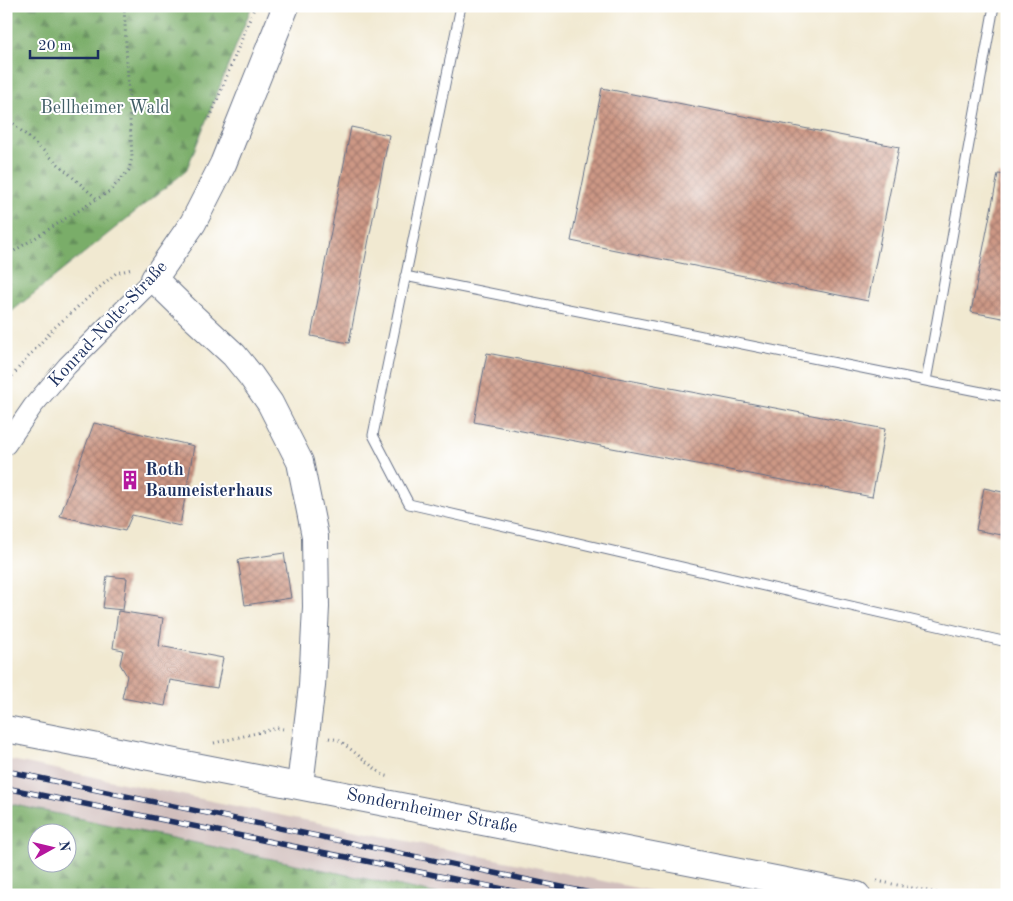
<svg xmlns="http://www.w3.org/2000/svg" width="1013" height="901" font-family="'Old Standard TT',serif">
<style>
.railway{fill:#d1bfbd}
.forest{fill:url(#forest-firs);stroke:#4a6e64;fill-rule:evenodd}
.building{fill:url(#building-cross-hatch)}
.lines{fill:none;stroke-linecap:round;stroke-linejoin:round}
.lane-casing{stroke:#667086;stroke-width:11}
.street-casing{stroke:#667086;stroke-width:21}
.secondary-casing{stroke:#667086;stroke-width:28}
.path{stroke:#667086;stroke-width:3;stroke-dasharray:1 4;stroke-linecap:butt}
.lane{stroke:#fff;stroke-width:9}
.street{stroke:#fff;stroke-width:19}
.secondary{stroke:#fff;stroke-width:26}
.rail-casing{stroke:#1b2f5e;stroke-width:5.5}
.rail{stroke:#fff;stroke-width:4;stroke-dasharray:11;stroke-linecap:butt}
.labels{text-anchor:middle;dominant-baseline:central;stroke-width:4;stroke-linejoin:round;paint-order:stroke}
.park-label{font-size:18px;fill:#405d66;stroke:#fff}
.street-label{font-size:18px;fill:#1b2f5e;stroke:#fff}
.poi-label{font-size:18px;font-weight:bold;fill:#1b2f5e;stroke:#fff;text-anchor:start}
</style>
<defs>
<pattern id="forest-firs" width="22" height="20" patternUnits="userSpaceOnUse" patternTransform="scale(1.25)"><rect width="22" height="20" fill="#7aad69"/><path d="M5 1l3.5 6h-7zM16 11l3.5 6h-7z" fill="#638d5a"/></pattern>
<pattern id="building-cross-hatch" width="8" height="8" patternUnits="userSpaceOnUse" patternTransform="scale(1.25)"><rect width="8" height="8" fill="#cd9885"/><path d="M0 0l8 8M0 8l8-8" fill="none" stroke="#a67c70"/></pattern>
</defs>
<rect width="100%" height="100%" fill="#fff"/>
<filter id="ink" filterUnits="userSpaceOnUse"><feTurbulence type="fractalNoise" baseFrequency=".02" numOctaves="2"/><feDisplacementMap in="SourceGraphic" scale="10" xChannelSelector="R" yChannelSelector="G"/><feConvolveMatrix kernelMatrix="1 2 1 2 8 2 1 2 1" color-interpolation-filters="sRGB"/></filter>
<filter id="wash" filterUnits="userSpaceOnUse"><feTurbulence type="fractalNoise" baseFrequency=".0096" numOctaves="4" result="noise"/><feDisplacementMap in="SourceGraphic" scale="20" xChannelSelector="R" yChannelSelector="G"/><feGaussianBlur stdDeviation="1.12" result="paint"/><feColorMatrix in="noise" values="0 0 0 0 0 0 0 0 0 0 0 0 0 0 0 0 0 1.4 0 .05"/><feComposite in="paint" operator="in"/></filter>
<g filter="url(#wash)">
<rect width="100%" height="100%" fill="#f1e9d1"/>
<path class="railway" d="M6,759L671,895H443L6,803Z"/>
<path class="forest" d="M6,6H252L186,171L6,316Z
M6,803L443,895H6ZM38,834H68V864H38Z"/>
<g id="blocks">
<path class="building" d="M602,88L899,147L868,301L571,241Z
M351,127L389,135L349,343L311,336Z
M998,174L1007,175V319L971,312Z
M487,353L885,429L872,497L474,422Z
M94,423L194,446L180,526L132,515L125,531L60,516Z
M984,488L1007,493V536L976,530Z
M284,553L291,598L245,605L238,560Z
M107,576L127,578L123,610L103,608Z
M118,611L163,618L159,646L223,658L217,688L170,680L165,706L122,698L127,676L120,664L123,650L113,648Z"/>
</g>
</g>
<g filter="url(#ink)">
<use href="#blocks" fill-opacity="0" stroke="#667086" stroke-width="1"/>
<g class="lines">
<defs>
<path id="lane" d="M461,6L373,435L409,504L1007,642
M405,276L926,381L994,6
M926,381L1007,397"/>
<path id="street" d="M6,445L33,406L67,366L154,279"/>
<path id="secondary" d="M286,6L223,164L193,223L154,279L192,316L234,355L251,376L270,403L300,462L315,536L316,607L312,686L300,785
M6,729L857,895"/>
</defs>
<use href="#lane" class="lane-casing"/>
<use href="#street" class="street-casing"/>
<use href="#secondary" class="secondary-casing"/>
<path class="path" d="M6,13L7,6
M6,117L97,199
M210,118L255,6
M6,256L110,191L129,170L132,157L124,6
M6,384L21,365L54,328L116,273L132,269
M329,738L339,740L383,775L390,777
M214,743L278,728L283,729
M877,881L948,895"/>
<use href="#lane" class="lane"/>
<use href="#street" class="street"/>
<use href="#secondary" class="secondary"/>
<defs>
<path id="rail" d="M6,771L600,895
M6,788L533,895"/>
</defs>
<use href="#rail" class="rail-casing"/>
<use href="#rail" class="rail"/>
</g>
</g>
<defs>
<symbol id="building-bare" viewBox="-9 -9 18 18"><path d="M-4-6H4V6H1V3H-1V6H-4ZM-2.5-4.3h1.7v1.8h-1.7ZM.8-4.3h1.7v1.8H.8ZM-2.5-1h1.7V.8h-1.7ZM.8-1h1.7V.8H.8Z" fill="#b5179e" stroke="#fff" stroke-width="2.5" paint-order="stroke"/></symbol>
</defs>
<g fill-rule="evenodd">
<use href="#building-bare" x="116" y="466" width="28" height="28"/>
</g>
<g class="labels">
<g class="park-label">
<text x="105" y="108">Bellheimer Wald</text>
</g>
<g class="street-label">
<text transform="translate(108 324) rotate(-47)">Konrad-Nolte-Straße</text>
<text transform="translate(432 811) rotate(11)">Sondernheimer Straße</text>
</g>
<g class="poi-label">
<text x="145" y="470">Roth<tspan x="145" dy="21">Baumeisterhaus</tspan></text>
</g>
</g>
<rect width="1013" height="901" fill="none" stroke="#fff" stroke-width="25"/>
<g transform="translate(52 848) rotate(82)"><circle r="24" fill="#ffffff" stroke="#a4acbf"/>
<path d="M0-4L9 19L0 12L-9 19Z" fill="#b5179e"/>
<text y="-8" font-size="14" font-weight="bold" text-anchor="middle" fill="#1b2f5e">N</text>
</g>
<path d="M30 50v8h68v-8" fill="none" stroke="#1b2f5e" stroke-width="2.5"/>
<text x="38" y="50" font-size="15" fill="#1b2f5e" stroke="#ffffff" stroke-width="4" paint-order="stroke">20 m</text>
</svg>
